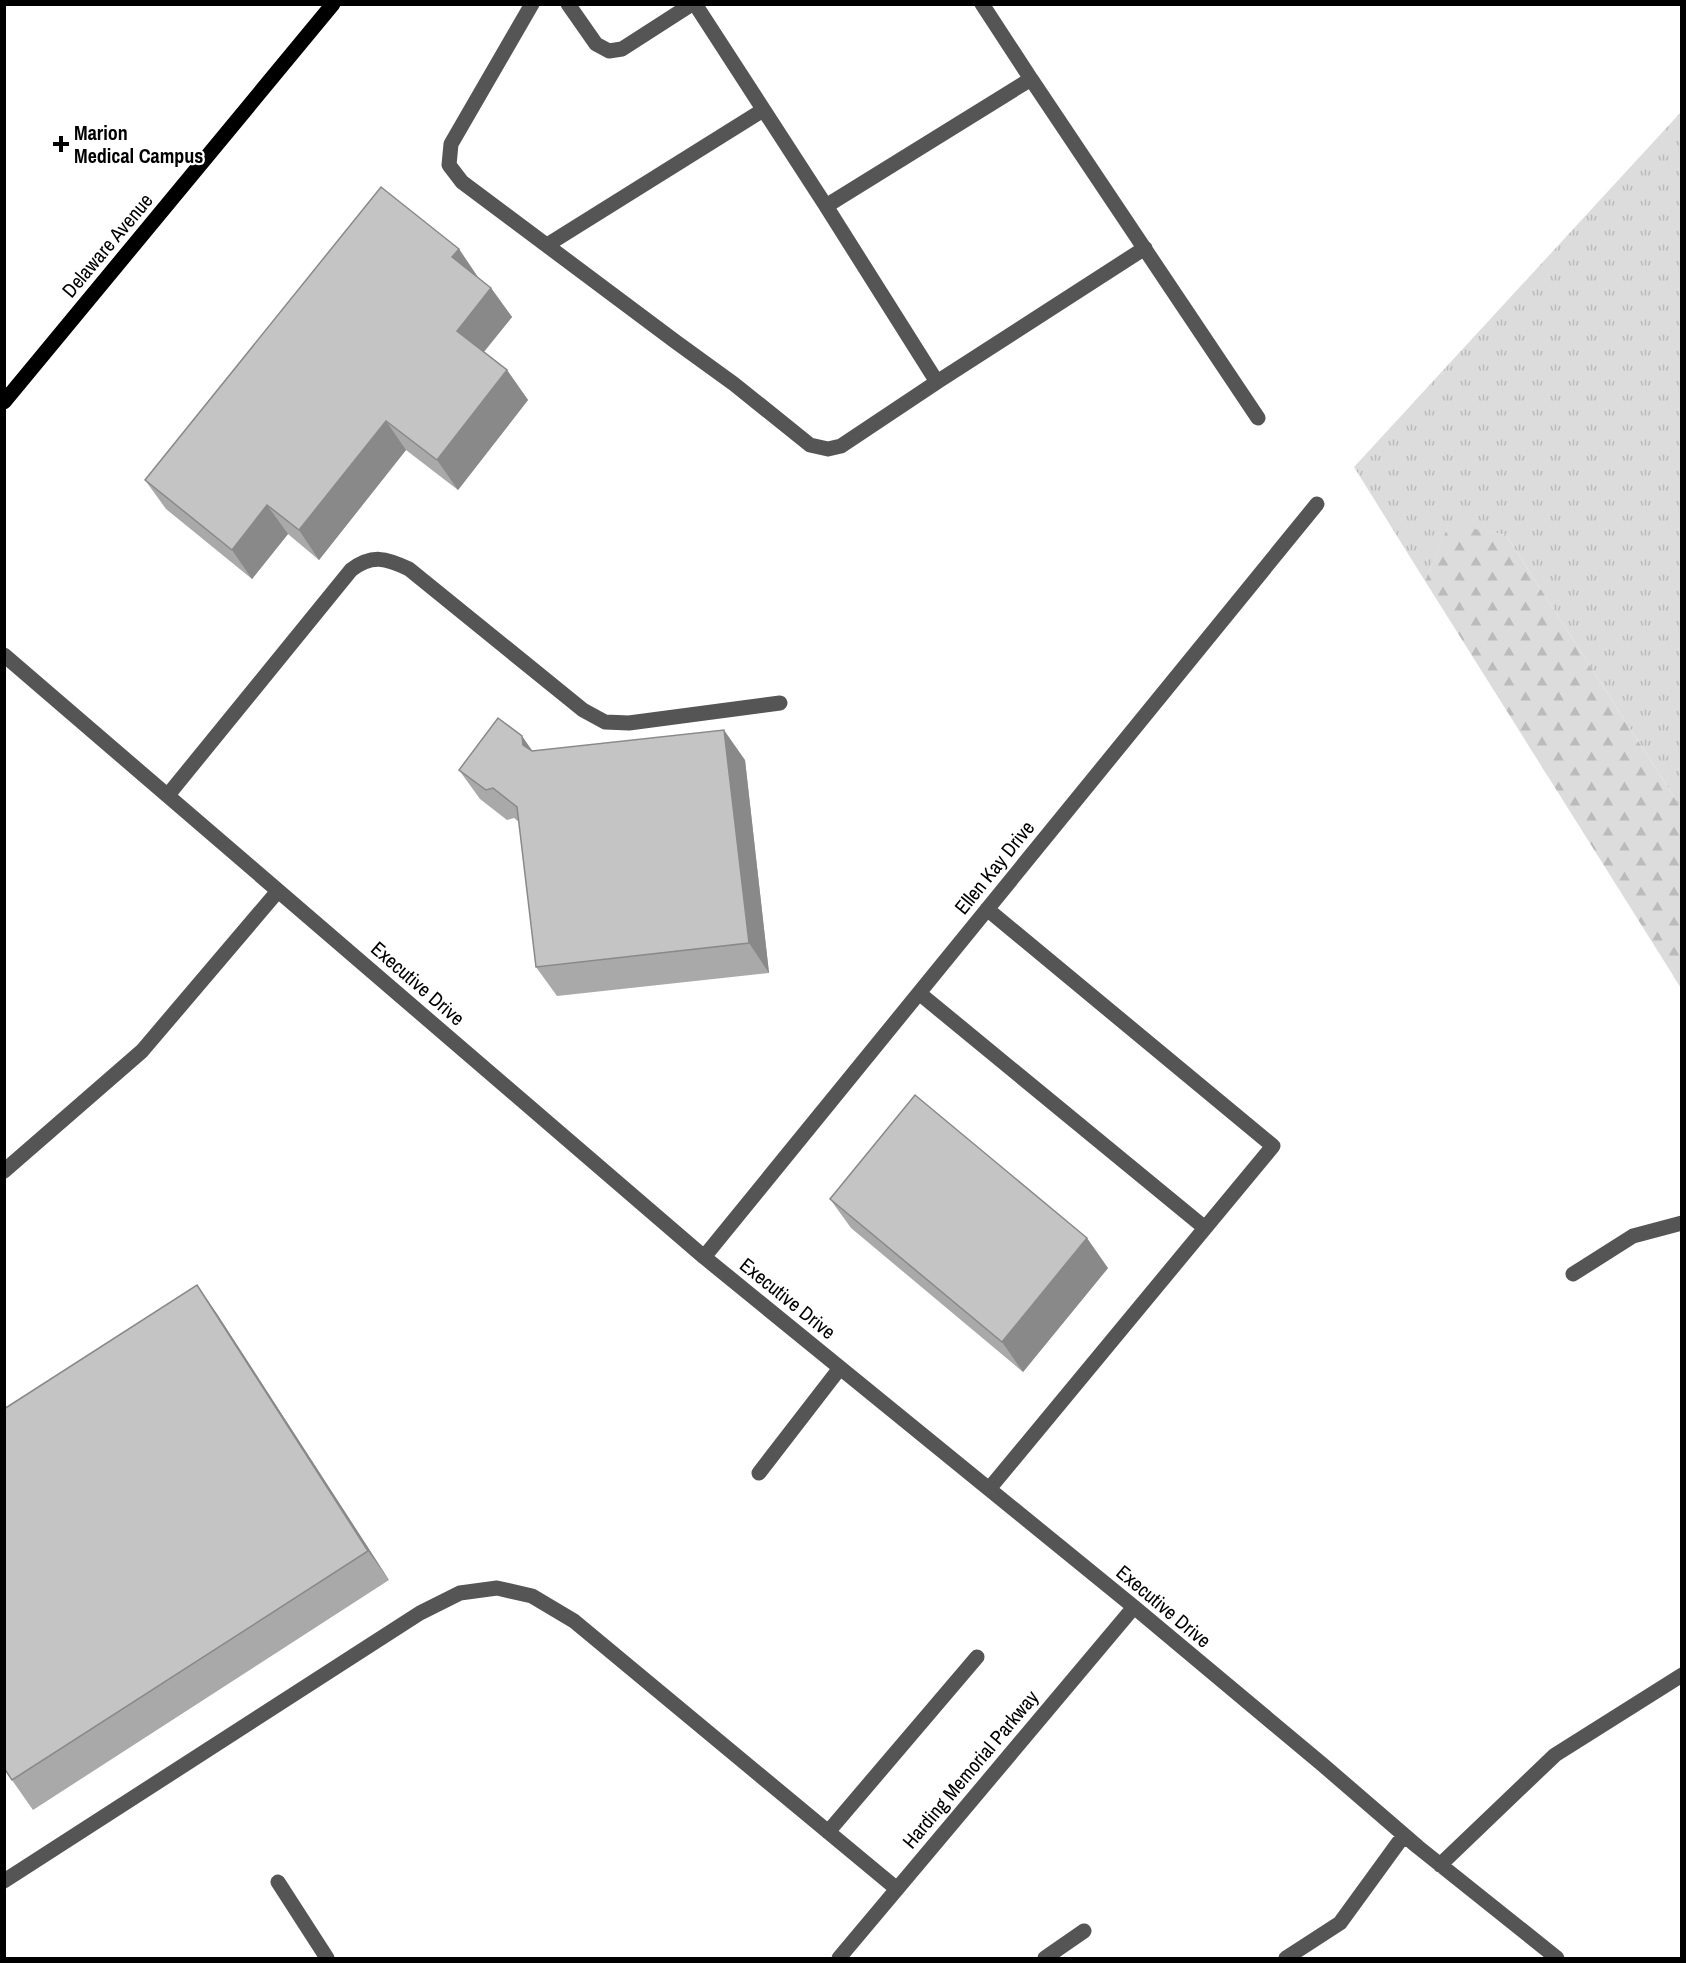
<svg xmlns="http://www.w3.org/2000/svg" width="1686" height="1963" font-family="'Archivo Narrow',sans-serif">
<style>
.grass{fill:url(#grass-tufts)}
.forest{fill:url(#forest-firs)}
.lines{fill:none;stroke-linecap:round;stroke-linejoin:round}
.minor{stroke:#555;stroke-width:15}
.major{stroke:#000;stroke-width:15}
.wall{fill:#a9a9a9}
.shaded-wall{fill:#898989}
.building{fill:#c4c4c4;stroke:#898989;stroke-width:1.5}
.poi-dot{fill:#000;stroke:#fff;stroke-width:2}
.labels{text-anchor:middle;dominant-baseline:central;stroke-width:4.5;stroke-linejoin:round;paint-order:stroke}
.poi-label{font-size:20px;font-weight:bold;fill:#000;stroke:#fff;text-anchor:start}
.street-label{font-size:20px;fill:#000;stroke:#fff}
</style>
<defs>
<pattern id="grass-tufts" width="24" height="20" patternUnits="userSpaceOnUse" patternTransform="scale(1.5)"><rect width="24" height="20" fill="#dcdcdc"/><path d="M3 7l-1-3M5 7V3M7 7l1-3M15 17l-1-3M17 17v-4M19 17l1-3" fill="none" stroke="#bbb"/></pattern>
<pattern id="forest-firs" width="22" height="20" patternUnits="userSpaceOnUse" patternTransform="scale(1.5)"><rect width="22" height="20" fill="#dcdcdc"/><path d="M5 1l3.5 6h-7zM16 11l3.5 6h-7z" fill="#bbb"/></pattern>
</defs>
<rect width="100%" height="100%" fill="#fff"/>
<path class="grass" d="M1681,112V808L1506,535L1449,525L1425,581L1354,467Z"/>
<path class="forest" d="M1449,524L1506,535L1681,808V988L1425,581Z"/>
<g class="lines">
<path class="minor" d="M532,4L451,144L449,165L462,182L676,342L734,384L810,445L828,449L841,446L937,382
M568,4L596,44L609,51L622,49L692,4
M695,4L826,206L1031,79L982,4
M1031,79L1258,418
M826,206L937,382L1145,248
M547,245L763,110
M4,655L704,1257L1134,1607L1323,1765L1418,1847L1557,1958
M168,795L351,570C372,554 386,558 409,569L583,710L605,722L629,723L780,703
M987,909L1273,1146L989,1489
M919,993L1205,1228
M4,1171L142,1051L278,891
M704,1257L1317,504
M1573,1274L1633,1236L1682,1223
M759,1473L840,1368
M828,1832L977,1657
M1440,1865L1555,1755L1682,1675
M4,1881L420,1613L460,1593L497,1588L532,1596L574,1621L897,1889
M278,1882L327,1958
M839,1958L1134,1607
M1045,1958L1084,1931
M1286,1958L1340,1923L1404,1835"/>
<path class="major" d="M4,402L333,4"/>
</g>
<path class="wall" d="M459,249L478,277L491,288L512,317L484,352L507,370L528,400L458,490L406,450L319,560L288,534L252,579L166,509L145,480Z
M533,751L745,760L769,973L557,996L536,967L519,822L514,818L507,820L480,799L459,770Z
M830,1199L1108,1268L1023,1372L851,1228Z
M197,1285L217,1314L389,1580L33,1810L12,1780Z"/>
<path class="shaded-wall" d="M459,249L479,279L452,257Z
M491,288L512,317L477,360L457,331Z
M507,370L528,400L458,490L437,460Z
M386,421L406,450L319,560L299,530Z
M267,505L288,534L252,579L232,550Z
M724,730L745,760L769,973L749,943Z
M522,736L543,766L523,745Z
M1087,1238L1108,1268L1023,1372L1002,1342Z
M197,1285L217,1314L389,1580L368,1551Z"/>
<path class="building" d="M381,187L459,249L452,257L491,288L457,331L507,370L437,460L386,421L299,530L267,505L232,550L145,480Z
M498,718L522,736L523,745L532,751L724,730L749,943L536,967L517,807L493,788L486,790L459,770Z
M915,1095L1087,1238L1002,1342L830,1199Z
M197,1285L368,1551L12,1780L4,1768V1409Z"/>
<path class="poi-dot" d="M58 135h6v6h6v6h-6v6h-6v-6h-6v-6h6z"/>
<g class="labels">
<g class="poi-label">
<text x="74" y="132">Marion<tspan x="74" dy="23">Medical Campus</tspan></text>
</g>
<g class="street-label">
<text transform="translate(107 245) rotate(-50)">Delaware Avenue</text>
<text transform="translate(994 867) rotate(-51)">Ellen Kay Drive</text>
<text transform="translate(418 983) rotate(41)">Executive Drive</text>
<text transform="translate(788 1298) rotate(39)">Executive Drive</text>
<text transform="translate(1164 1606) rotate(40)">Executive Drive</text>
<text transform="translate(970 1769) rotate(-50)">Harding Memorial Parkway</text>
</g>
</g>
<rect width="1686" height="1963" fill="none" stroke="#000000" stroke-width="12"/>
</svg>
